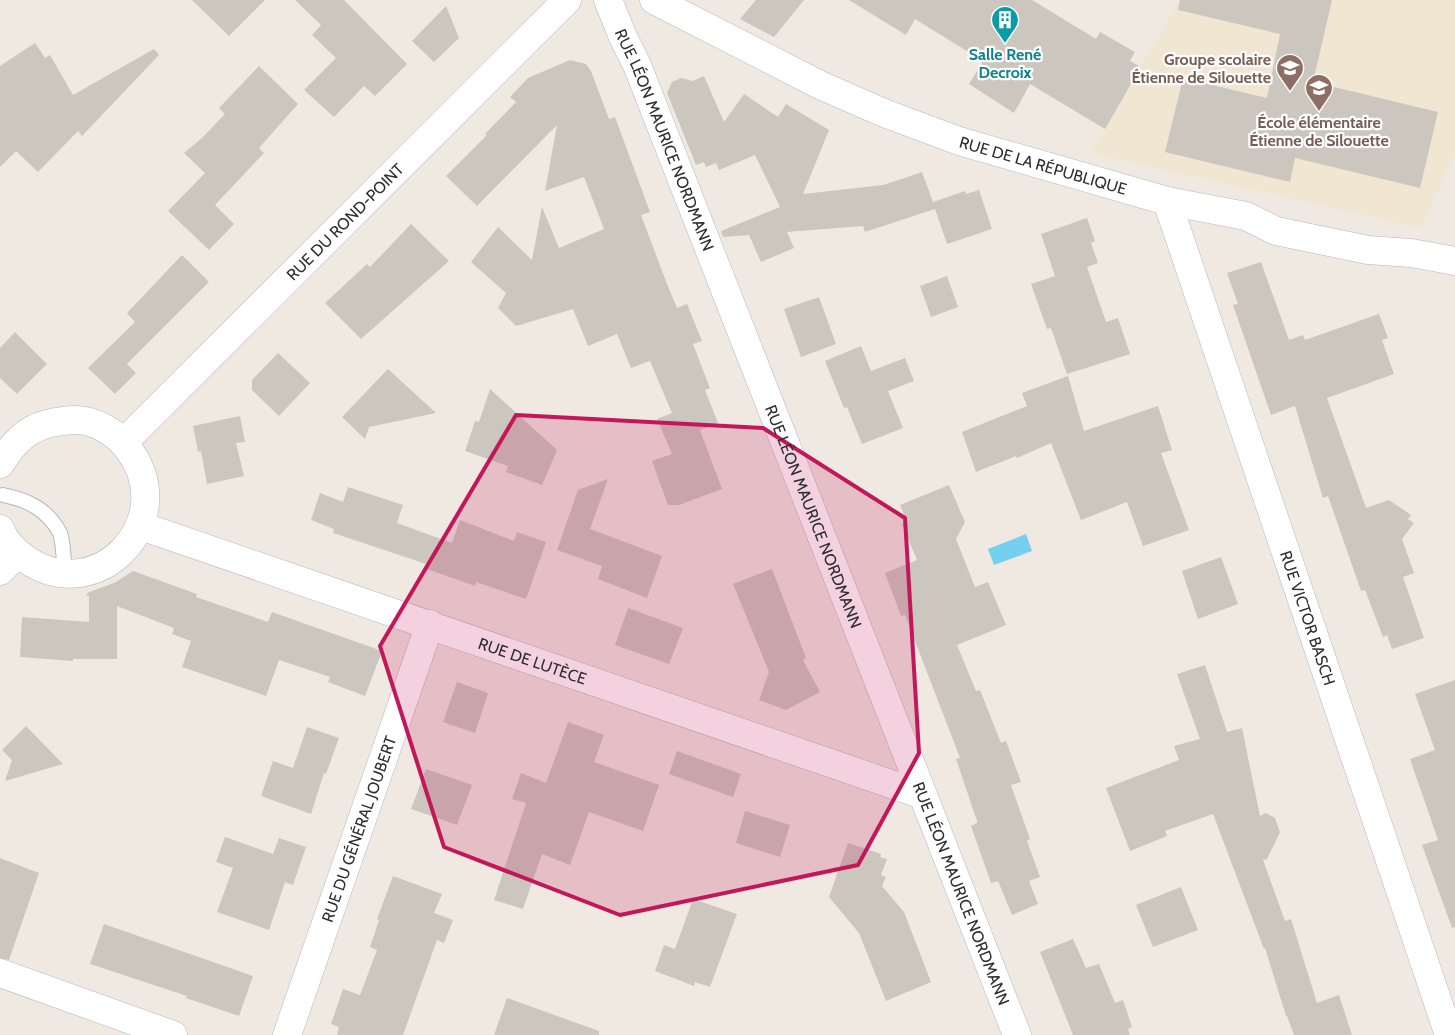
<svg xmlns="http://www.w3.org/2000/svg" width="1455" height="1035" font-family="Cabin,sans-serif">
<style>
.education{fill:#f0e6d1}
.water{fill:#75cff0}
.building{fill:#cbc7bf}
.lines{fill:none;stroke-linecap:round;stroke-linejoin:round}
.service-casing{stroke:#b4b7c1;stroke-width:16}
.minor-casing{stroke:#b4b7c1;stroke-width:29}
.service{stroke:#fff;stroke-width:14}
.minor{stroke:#fff;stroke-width:28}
.marked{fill:#c2185b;fill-opacity:0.2;stroke:#c2185b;stroke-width:4;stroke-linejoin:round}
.labels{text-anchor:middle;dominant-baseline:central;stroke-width:4.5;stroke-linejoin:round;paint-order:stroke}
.culture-label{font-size:16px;font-weight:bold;fill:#0d838f;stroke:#fff}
.education-label{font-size:16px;font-weight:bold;fill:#785e54;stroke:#fff;text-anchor:end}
.street-label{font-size:16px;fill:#2e2e2e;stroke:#fff}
</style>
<rect width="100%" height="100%" fill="#efe9e1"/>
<path class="education" d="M1180,0H1455V154L1420,228L1091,153Z"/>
<path class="water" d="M1026,534L1032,551L994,565L988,549Z"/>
<path class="building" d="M192,0H265L229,36Z
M295,0H344L407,64L375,96L364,86L334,117L304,90L336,58L312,35L321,25Z
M756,0H804L774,37L740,19Z
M849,0H1032L1096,39L1100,32L1135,52L1130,61L1141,67L1105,129L1030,84L1014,113L969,84L983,61L915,19L906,35Z
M1180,0H1332L1313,82L1438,112L1420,188L1295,158L1290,182L1165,152L1183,78L1267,98L1280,34L1178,10Z
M446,6L459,38L434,62L412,41Z
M35,43L45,58L50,55L73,95L154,49L159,55L82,136L78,131L38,172L16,151L0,167V66Z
M570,60L586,64L591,71L609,119L615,117L650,212L641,215L667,284L677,308L687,304L702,341L693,344L710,388L705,390L718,423L700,430L722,489L679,505H668L652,461L672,454L657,419L672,413L650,361L631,368L617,334L588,346L573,309L516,326L498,308L506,293L471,262L498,227L532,260L542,207L559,248L604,229L584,177L545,191L557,125L477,206L446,176L487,135L485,134L516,102L510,97L528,78Z
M259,66L298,104L259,148L264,153L215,205L234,224L209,250L168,211L205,173L184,153L202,138L225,114L219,108Z
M704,76L724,122L744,94L778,117L786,104L829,130L803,194L883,185L922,172L933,202L965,191L966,194L979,190L992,229L947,244L935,209L865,232L863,226L787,232L794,248L761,262L749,235L723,237L721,231L780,207L755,155L719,170L716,163L706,167L704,162L696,165L667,93L672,82L681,78L693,81Z
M1087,218L1095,241L1091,243L1098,263L1087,267L1106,322L1118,318L1130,354L1067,374L1051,328L1047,329L1031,284L1055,276L1041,234Z
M411,224L449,261L361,339L325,303L367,264L370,267Z
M182,255L209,282L127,364L136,373L115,394L88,368L135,322L127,313Z
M1261,262L1289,340L1303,335L1305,340L1379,314L1388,338L1382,340L1394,374L1327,398L1366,508L1389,500L1411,515L1408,519L1414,523L1402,539L1414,573L1403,577L1424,638L1392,649L1387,635L1383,637L1365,590L1361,591L1328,496L1323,498L1295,406L1271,415L1233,305L1238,304L1227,273Z
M947,276L958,307L931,317L920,286Z
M819,297L836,344L801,357L784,309Z
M15,332L47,364L17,394L0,378V348Z
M861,346L871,371L905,358L914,381L888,391L903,428L862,444L847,407L844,408L825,361Z
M278,353L310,383L279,416L252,390V380Z
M388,369L436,413L369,427L365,439L342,417Z
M1068,376L1084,431L1158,406L1172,450L1161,453L1189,530L1143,546L1127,502L1081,520L1051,443L1017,458L1016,456L976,472L962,432L1027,406L1022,393Z
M490,389L557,450L542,485L506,472L508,466L465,451L475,421L479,422Z
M240,416L245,442L236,443L244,476L207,484L201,451L198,452L193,426Z
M608,479L590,529L662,556L647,598L598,579L602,566L557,550L578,490Z
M949,485L965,522L956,539L975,587L988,582L1006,625L957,645L976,691L980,690L1001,743L1006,741L1021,782L1011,785L1030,839L1027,841L1040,877L1029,881L1038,904L1012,915L998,881L991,883L971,826L977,823V821L956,759L960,758L905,615L901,616L885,573L917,560L902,524L907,522L900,505Z
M348,487L403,505L397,523L452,543L460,520L514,541L517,532L546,542L526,599L476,582L475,586L424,568L426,564L333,533L334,529L311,520L320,493L343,502Z
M1221,557L1238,604L1198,619L1182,571Z
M772,569L806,658L803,660L820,692L786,710L759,700L769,672L733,584Z
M133,571L197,594L196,597L268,622L272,612L382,651L365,696L328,682L330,677L279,660L266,696L182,667L191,641L172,634L174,628L117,606V659H73V661L20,657L22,617L89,622V596L86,595L89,592L114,583Z
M628,608L683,628L669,664L615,645Z
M1205,665L1227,732L1242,728L1260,816L1266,813L1275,818L1280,832L1267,859L1263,860L1285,921L1291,919L1317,1003L1339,995L1352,1035H1294L1287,1016H1286L1265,948L1264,949L1213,814L1165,831L1167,836L1130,851L1106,788L1179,760L1174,746L1200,739L1177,674Z
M1455,680V927L1452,928L1422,845L1438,840L1410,759L1435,750L1415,694Z
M457,682L488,693L475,733L443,722Z
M568,722L604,735L594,762L659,785L643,831L589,812L570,865L542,854L523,909L494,900L526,803L512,799L521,773L546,783Z
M26,726L63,764L5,781L12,760L2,750Z
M307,727L339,738L326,774L324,773L311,814L261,796L273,761L293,768Z
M677,751L741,774L733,797L669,774Z
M426,769L472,785L457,825L411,809Z
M745,811L790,825L780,857L736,843Z
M225,837L273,854L279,838L306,847L293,885L285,882L269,930L217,912L233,868L216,862Z
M848,843L881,854L880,857L887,859L881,875L886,877L882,886L904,912L931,982L886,1001L859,933L829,897Z
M0,858L39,873L9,960L0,958Z
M393,876L442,894L434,913L453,920L444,943L437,940L403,1035H337L339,1027L331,1024L343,989L360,995L377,950L370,947L379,920L377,919Z
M1181,887L1198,930L1153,947L1136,905Z
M693,899L737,914L710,987L695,982L694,986L655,971L664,945L675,949Z
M104,924L253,976L239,1016L186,998L187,996L90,964Z
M1073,939L1086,968L1099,964L1115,1003L1123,1000L1132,1027L1128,1029L1130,1035H1073L1040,952Z
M507,998L599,1031V1035H494Z"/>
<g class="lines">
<defs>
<path id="service" d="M3,495C28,500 47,509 60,533C63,541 63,553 64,561"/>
<g id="minor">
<path id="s1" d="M608,0L623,37L637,65L1017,1035"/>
<path id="s2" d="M654,0L820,85L884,113L959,141L1167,201L1246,216L1276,231L1368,250L1411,253L1455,261"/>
<path id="s3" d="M1167,201L1449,1035"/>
<path id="s4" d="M124,442L567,0"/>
<path d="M0,464C20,432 37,422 74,420C95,419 118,434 129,450C181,520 98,608 27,560C15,552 5,542 0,529"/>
<path id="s5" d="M141,526L923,795"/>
<path d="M0,571L17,554"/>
<path d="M0,973L173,1035"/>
<path id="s6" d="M287,1035L430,624"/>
</g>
</defs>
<use href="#service" class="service-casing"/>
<use href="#minor" class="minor-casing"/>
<use href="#service" class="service"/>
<use href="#minor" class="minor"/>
</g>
<path class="marked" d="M516,415L763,428L905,518L919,753L858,865L620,915L444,847L380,646Z"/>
<defs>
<symbol id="building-pin" viewBox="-11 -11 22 30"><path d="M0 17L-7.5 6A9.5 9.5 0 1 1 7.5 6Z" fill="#0f9aa8" stroke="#fff"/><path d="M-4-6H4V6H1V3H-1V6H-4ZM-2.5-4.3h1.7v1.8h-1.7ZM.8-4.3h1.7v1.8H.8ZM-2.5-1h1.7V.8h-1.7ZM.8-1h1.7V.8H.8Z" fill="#fff"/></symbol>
<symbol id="school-pin" viewBox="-11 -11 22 30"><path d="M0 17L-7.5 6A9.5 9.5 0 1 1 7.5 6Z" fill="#8d6e63" stroke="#fff"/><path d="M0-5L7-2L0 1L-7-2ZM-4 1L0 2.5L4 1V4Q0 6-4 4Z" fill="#fff"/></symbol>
</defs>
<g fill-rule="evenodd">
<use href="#building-pin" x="989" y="4" width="32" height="43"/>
<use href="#school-pin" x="1274" y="52" width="32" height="43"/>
<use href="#school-pin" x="1303" y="72" width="32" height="43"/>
</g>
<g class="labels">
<g class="culture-label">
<text x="1005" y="54">Salle René<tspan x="1005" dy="18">Decroix</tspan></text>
</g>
<g class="education-label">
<text x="1271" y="59">Groupe scolaire<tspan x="1271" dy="18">Étienne de Silouette</tspan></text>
<text x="1319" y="122" text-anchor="middle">École élémentaire<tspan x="1319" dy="18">Étienne de Silouette</tspan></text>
</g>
<g class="street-label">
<text stroke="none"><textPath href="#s1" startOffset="151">RUE LÉON MAURICE NORDMANN</textPath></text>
<text stroke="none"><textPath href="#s2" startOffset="424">RUE DE LA RÉPUBLIQUE</textPath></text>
<text stroke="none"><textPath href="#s4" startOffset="312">RUE DU ROND-POINT</textPath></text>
<text stroke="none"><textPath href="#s1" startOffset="556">RUE LÉON MAURICE NORDMANN</textPath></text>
<text stroke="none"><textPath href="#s3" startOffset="440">RUE VICTOR BASCH</textPath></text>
<text stroke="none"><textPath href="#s5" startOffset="414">RUE DE LUTÈCE</textPath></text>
<text stroke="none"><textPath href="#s6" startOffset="218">RUE DU GÉNÉRAL JOUBERT</textPath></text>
<text stroke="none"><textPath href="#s1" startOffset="961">RUE LÉON MAURICE NORDMANN</textPath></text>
</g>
</g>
</svg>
